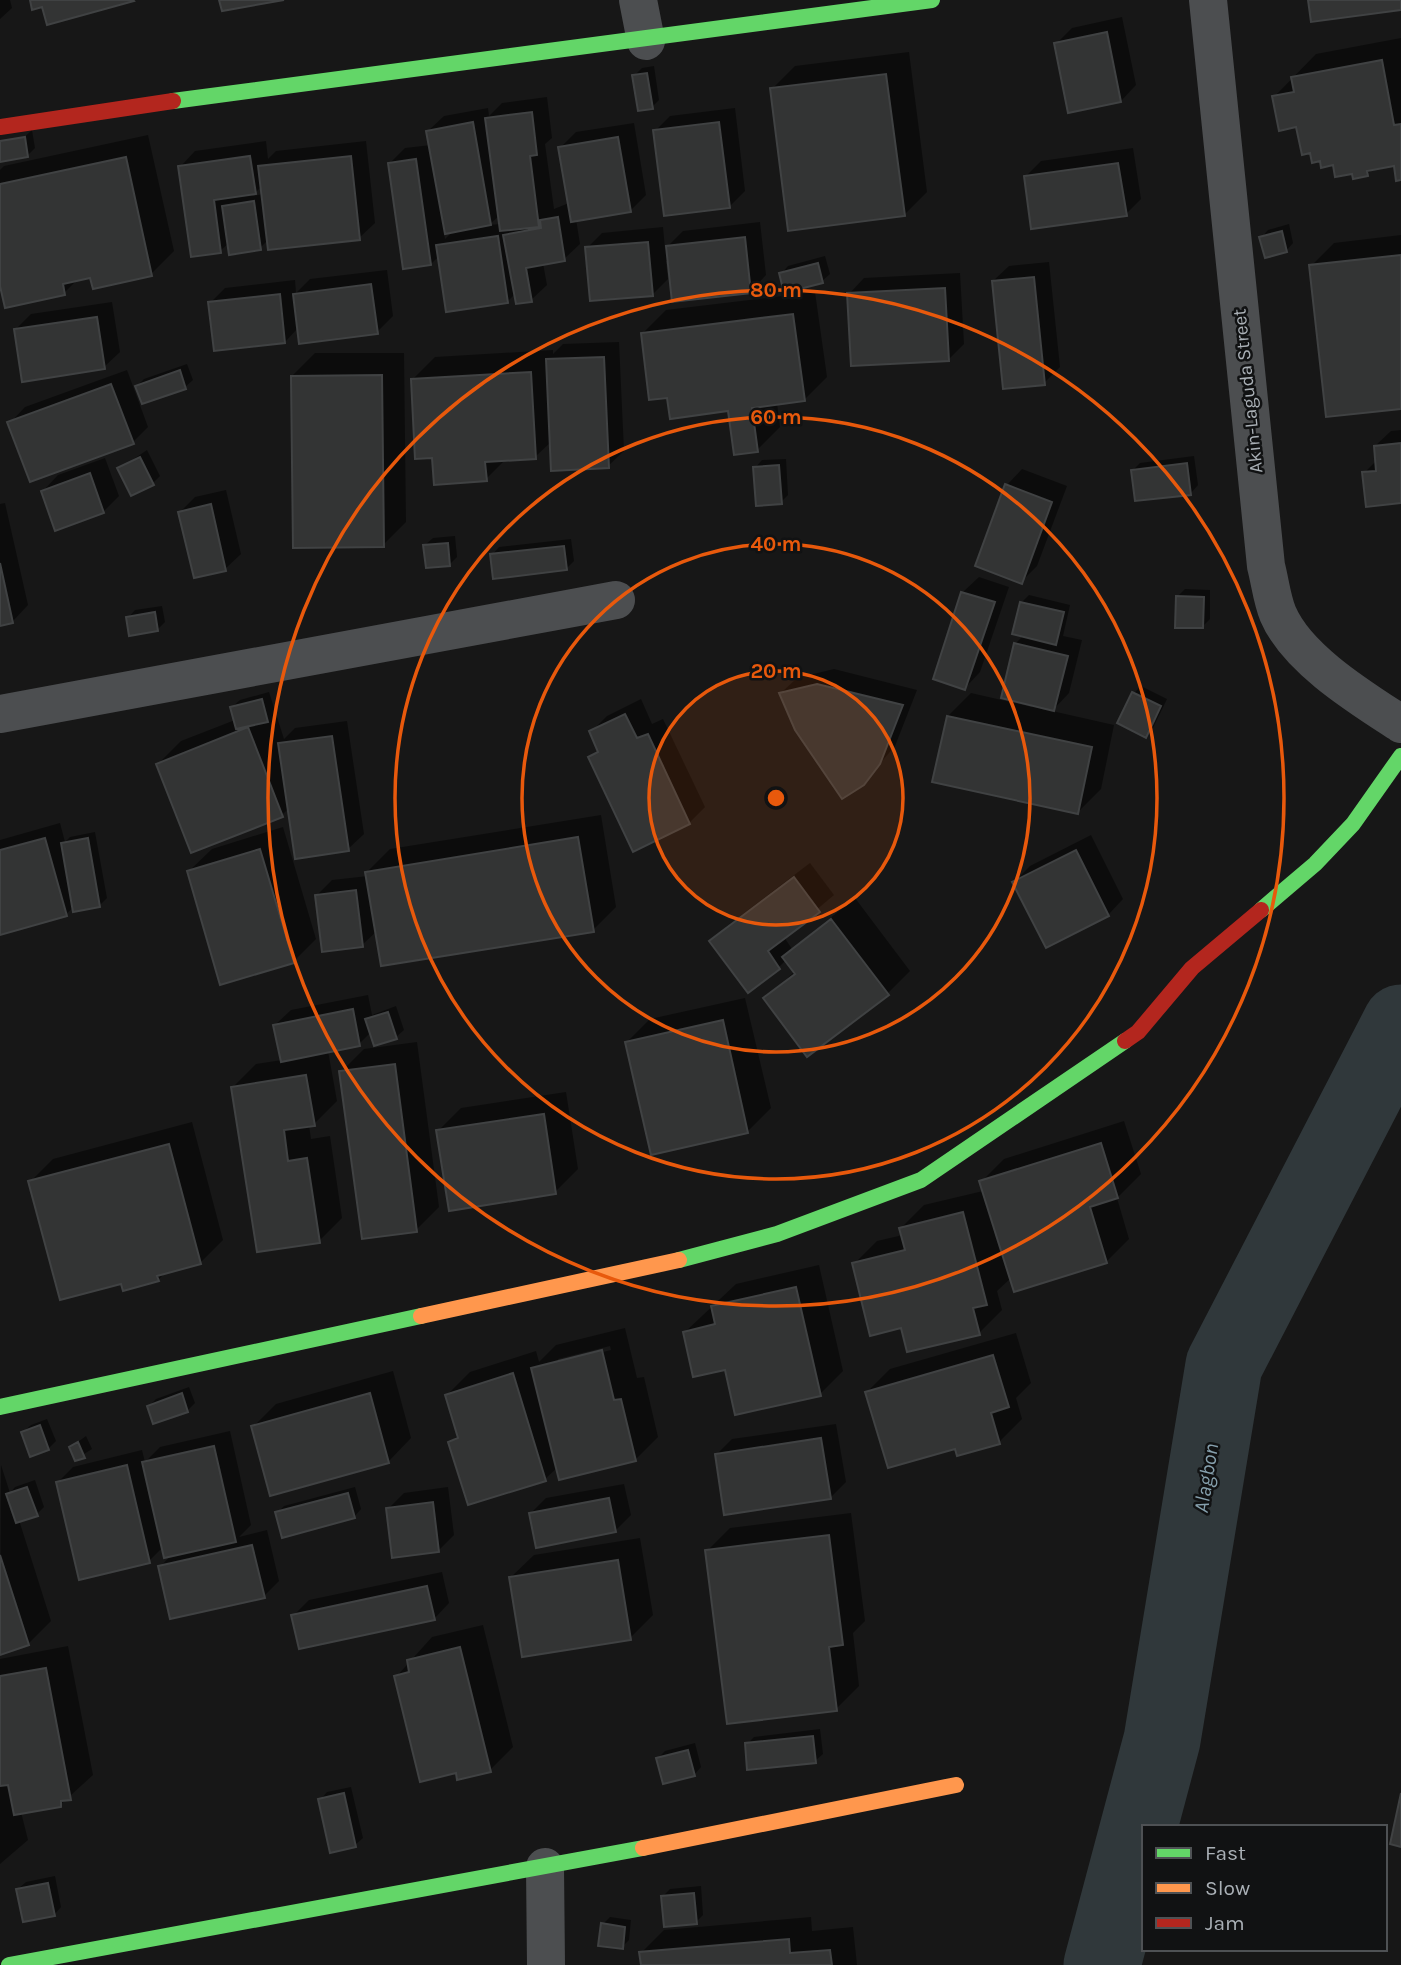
<svg xmlns="http://www.w3.org/2000/svg" width="1401" height="1965" font-family="Karla,sans-serif">
<style>
.shadow{fill:#0007;fill-rule:evenodd}
.lines{fill:none;stroke-linecap:round;stroke-linejoin:round}
.river{stroke:#30383b;stroke-width:77}
.building{fill:#333434;stroke:#404243;stroke-width:2}
.street{stroke:#4c4e50;stroke-width:38}
.fast{stroke:#63d668;stroke-width:16}
.slow{stroke:#ff974d;stroke-width:16}
.jam{stroke:#b3261e;stroke-width:16}
.ring{fill:none;stroke:#e8590c;stroke-width:3.5}
.labels{text-anchor:middle;dominant-baseline:central;stroke-width:5;stroke-linejoin:round;paint-order:stroke}
.street-label{font-size:19px;fill:#aab0b6;stroke:#111213}
.water-label{font-size:21px;font-style:italic;fill:#86a0ad;stroke:#111213}
.centre{fill:#e8590c;stroke:#111213;stroke-width:3.5}
.ring-label{font-size:21px;text-anchor:middle;font-weight:bold;fill:#e8590c;stroke:#111213;stroke-width:5;stroke-linejoin:round;paint-order:stroke}
</style>
<rect width="100%" height="100%" fill="#171717"/>
<path class="shadow" d="M0,0H10L12,8L0,19Z
M1122,17L1136,85L1121,101L1056,44L1072,28Z
M1401,38V178L1395,164L1373,168L1367,175L1321,159L1274,97L1316,54Z
M909,52L927,192L904,215L772,89L795,66Z
M654,66L659,100L652,107L634,76L642,68Z
M547,97L552,138L545,144L554,209L569,203L560,148L576,132L634,123L646,195L630,211L576,219L580,244L564,259L543,263L547,285L531,300L516,293L507,302L440,255L431,264L389,164L405,148L431,145L428,131L444,116L488,108L489,116L502,103ZM500,215L501,224L489,225ZM454,230L445,239L444,232Z
M735,108L745,191L729,207L655,131L670,116Z
M32,130L35,148L28,155L0,160Z
M148,135L174,251L151,274L91,276L78,279L64,293L0,277V170L4,166Z
M266,141L268,159L276,151L366,141L375,223L359,238L268,240L260,248L229,243L220,251L180,167L195,151ZM262,186L263,194L252,196Z
M1133,148L1141,199L1126,214L1026,176L1041,161Z
M760,222L766,275L751,291L669,261H666L668,279L652,295L587,248L602,233L663,227L665,249L683,231Z
M1289,224L1293,243L1286,251L1261,238L1268,230Z
M1401,235V407L1311,266L1334,243Z
M825,256L830,274L822,281L781,274L788,266Z
M1049,262L1060,367L1044,383L993,281L1009,266Z
M387,270L393,316L377,332L298,328L285,342L210,303L225,288L295,280L296,293L310,279Z
M960,273L964,344L948,360L849,294L864,278Z
M815,292L827,377L804,400L777,403L780,427L757,450L730,409L669,396L643,333L666,310Z
M112,302L120,352L104,367L15,330L31,314Z
M619,342L624,451L608,466L552,441L535,457L506,459L486,479L434,456L412,380L435,357L553,350V354L563,344Z
M315,353H404L406,522L383,545L292,376Z
M187,364L193,380L185,387L143,402L137,386L144,379Z
M127,370L148,427L133,442L10,423L25,407Z
M1401,430V501L1364,473L1377,460L1375,446L1391,431Z
M147,450L160,476L153,483L119,469Z
M1194,456L1198,485L1191,493L1133,470L1140,463Z
M105,458L119,496L103,512L43,491L58,475Z
M786,459L788,495L781,502L755,468L762,460Z
M1022,469L1067,486L1037,566L1021,582L1007,485Z
M226,490L241,554L225,569L180,512L195,497Z
M5,503L28,605L13,621L0,624V504Z
M455,536L457,557L449,565L425,545L433,538Z
M571,539L574,561L566,569L492,555L499,547Z
M979,577L1009,587L980,672L965,688L935,678L963,592Z
M1185,589L1210,590V619L1203,626L1177,597Z
M1029,595L1070,605L1063,636L1082,640L1069,693L1052,711L1114,725L1101,789L1078,812L948,716L971,693L1032,707L1016,643L1024,635L1021,603Z
M162,606L165,622L157,630L128,618L135,610Z
M834,669L917,690L895,746L863,783L781,693L797,678Z
M1141,686L1167,699L1153,728L1145,735L1134,693Z
M269,692L284,739L295,728L347,721L364,834L348,849L289,808L282,815L158,764L181,741L235,720L232,707L240,700Z
M641,699L652,724L663,719L705,807L689,823L590,757L599,749L591,732L607,716Z
M601,815L616,907L593,930L377,931L362,945L317,895L332,880L368,876L367,872L390,849Z
M60,823L65,842L70,837L95,832L107,898L99,906L74,907L66,914L0,934V840Z
M283,827L316,939L293,962L188,872L212,849Z
M1091,835L1123,899L1108,915L1014,882L1030,866Z
M810,863L834,895L784,937L792,949L855,898L910,971L887,994L766,999L795,971L786,960L779,967L712,941L727,926Z
M368,995L372,1015L396,1006L404,1030L396,1037L371,1032L359,1044L328,1051L337,1101L314,1124L309,1125L311,1139L330,1136L342,1218L319,1241L233,1087L256,1064L282,1060L275,1025L291,1010Z
M745,998L771,1108L748,1131L627,1042L650,1019Z
M417,1042L439,1207L416,1230L341,1072L364,1049Z
M566,1092L578,1169L555,1192L438,1131L461,1108Z
M1124,1121L1141,1174L1117,1198L1129,1239L1106,1262L1011,1278L997,1291L1002,1310L979,1333L902,1326L854,1264L877,1241L903,1235L901,1228L924,1205L983,1191L981,1182L1004,1159Z
M192,1122L223,1240L200,1263L166,1272L158,1280L122,1282L30,1182L53,1159Z
M819,1265L843,1371L820,1394L726,1368L685,1332L736,1284Z
M625,1328L637,1378L644,1377L658,1437L635,1460L558,1467L545,1479L450,1443L459,1434L447,1395L470,1372L536,1351L539,1362L556,1345ZM610,1346L611,1350L558,1363V1359Z
M1016,1333L1031,1383L1016,1398L1022,1419L999,1442L956,1447L867,1392L890,1369Z
M393,1371L411,1438L388,1462L253,1427L276,1404Z
M189,1387L195,1403L187,1411L149,1406L156,1399Z
M47,1419L56,1441L49,1448L31,1455L23,1432L31,1425Z
M836,1424L846,1482L830,1498L716,1455L732,1439Z
M230,1431L251,1525L239,1537L267,1530L279,1581L264,1596L160,1567L172,1554L163,1547L149,1561L58,1482L73,1467L142,1450L145,1462L160,1447Z
M86,1436L92,1449L76,1459L71,1447Z
M1,1465L10,1493L15,1487L35,1480L44,1507L37,1514L19,1520L51,1621L28,1644L0,1653Z
M624,1484L631,1515L615,1531L530,1514L546,1498Z
M355,1487L361,1509L354,1517L277,1513L284,1506Z
M448,1487L454,1535L438,1551L388,1509L404,1493Z
M851,1513L865,1621L853,1633L859,1686L836,1709L707,1551L730,1528Z
M640,1538L653,1615L630,1638L510,1578L534,1555Z
M442,1572L449,1603L434,1619L293,1616L309,1600Z
M483,1625L513,1747L490,1770L457,1771L396,1677L432,1637Z
M68,1646L93,1775L60,1805L21,1812L28,1840L0,1864V1659Z
M820,1729L823,1754L815,1761L747,1744L754,1737Z
M695,1743L701,1767L694,1775L658,1758L665,1751Z
M351,1787L363,1838L355,1845L320,1800L327,1792Z
M55,1876L61,1907L54,1915L18,1889L26,1882Z
M701,1886L703,1915L696,1922L663,1896L670,1889Z
M610,1917L631,1920L629,1940L622,1947L603,1924Z
M811,1917L812,1931L853,1927L857,1965H642L641,1953L664,1930Z"/>
<g class="lines">
<path class="river" d="M1102,1965L1162,1740L1224,1365L1401,1023"/>
</g>
<path class="building" d="M30,0H133L134,1L47,25L42,7L32,10Z
M219,0H284L222,11Z
M1308,0H1401V10L1311,22Z
M1107,32L1121,102L1068,113L1054,43Z
M1382,60L1394,125L1401,124V180L1396,181L1394,166L1367,171L1368,176L1353,179L1352,174L1335,177L1333,165L1321,168L1320,161L1312,163L1310,153L1302,155L1296,127L1279,131L1272,96L1294,92L1291,77Z
M647,73L653,109L638,111L632,75Z
M886,74L905,216L788,231L770,88Z
M532,112L537,155L530,156L539,227L500,231L485,118Z
M473,122L491,225L445,234L426,131Z
M719,122L730,208L664,216L653,130Z
M25,137L28,157L0,162V141Z
M618,137L631,212L571,222L558,147Z
M250,156L256,194L214,200L221,253L191,257L178,166Z
M351,156L360,240L268,250L258,166Z
M126,157L152,276L93,289L90,278L63,284L65,295L5,308L0,286V184Z
M416,159L431,265L403,269L388,163Z
M1118,163L1127,216L1031,229L1024,176Z
M254,201L261,250L229,255L222,206Z
M558,217L565,261L526,268L532,302L516,304L503,235L541,228L540,220Z
M1282,231L1287,252L1265,258L1259,237Z
M498,236L508,303L446,312L436,245Z
M745,237L751,293L672,302L666,246Z
M648,242L653,296L590,301L585,247Z
M1401,255V409L1326,417L1309,265Z
M818,263L823,283L784,293L779,273Z
M1034,277L1045,385L1003,389L992,281Z
M371,284L378,334L299,344L293,294Z
M945,288L949,361L851,366L847,293Z
M280,294L285,343L214,351L208,302Z
M793,314L805,401L752,408L758,452L734,455L728,411L670,419L667,398L649,400L641,333Z
M97,317L105,369L22,382L14,329Z
M604,357L609,468L551,471L546,359Z
M180,370L186,389L142,404L135,386Z
M531,372L536,459L485,462L487,481L434,485L432,458L415,459L411,379Z
M382,375L384,547L293,548L291,376Z
M111,384L134,444L30,482L7,422Z
M1401,443V503L1366,507L1362,472L1376,471L1374,446Z
M140,457L154,485L131,496L117,468Z
M1187,463L1191,495L1135,501L1131,470Z
M779,465L782,504L756,506L753,467Z
M90,473L104,513L55,531L41,491Z
M1005,484L1052,502L1022,584L975,566Z
M211,504L226,571L194,578L178,512Z
M448,543L450,566L426,568L423,545Z
M564,546L567,570L493,579L490,554Z
M0,563L13,623L0,626Z
M961,592L995,602L965,690L933,679Z
M1176,596L1204,597L1203,628H1175Z
M1020,602L1064,612L1056,645L1012,634Z
M155,612L158,631L129,636L126,617Z
M1014,643L1068,656L1054,711L1001,698Z
M817,684L903,705L880,764L864,785L842,799L795,730L779,693Z
M1132,692L1161,706L1146,738L1117,723Z
M262,699L268,722L236,729L230,707Z
M625,714L637,738L648,734L690,824L633,852L588,757L598,752L589,731Z
M947,716L1092,747L1078,814L932,782Z
M248,727L283,817L191,853L156,764Z
M332,736L349,851L295,859L278,743Z
M578,837L594,932L381,966L365,872Z
M45,838L67,916L0,935V850Z
M88,838L100,907L73,912L61,843Z
M260,849L294,963L220,985L187,871Z
M1076,850L1109,916L1046,948L1012,882Z
M794,877L820,912L768,951L780,969L748,993L709,941Z
M356,890L363,947L322,952L315,895Z
M831,919L889,995L807,1057L763,998L795,974L782,957Z
M353,1009L360,1046L281,1062L273,1025Z
M388,1012L397,1039L374,1046L365,1019Z
M723,1020L748,1133L651,1155L625,1042Z
M395,1064L417,1232L362,1239L339,1071Z
M306,1075L315,1126L284,1130L288,1161L307,1158L320,1243L257,1252L231,1087Z
M544,1114L556,1194L449,1211L436,1130Z
M1101,1143L1118,1198L1090,1207L1107,1263L1014,1292L979,1181Z
M169,1144L201,1264L157,1276L159,1281L123,1291L121,1284L60,1300L28,1181Z
M963,1212L987,1305L973,1308L980,1335L907,1352L901,1328L870,1336L852,1263L905,1250L899,1228Z
M796,1287L821,1396L735,1415L725,1370L693,1377L683,1332L715,1324L711,1306Z
M602,1350L614,1400L621,1399L636,1461L559,1480L531,1368Z
M993,1355L1009,1407L991,1413L1000,1444L957,1456L955,1449L888,1468L865,1392Z
M513,1373L546,1481L468,1505L448,1442L458,1438L445,1395Z
M182,1393L188,1412L153,1424L147,1406Z
M370,1393L389,1463L270,1496L251,1426Z
M40,1425L49,1450L30,1457L21,1432Z
M821,1438L831,1499L724,1515L715,1454Z
M78,1442L85,1458L75,1461L69,1447Z
M214,1446L236,1542L164,1558L142,1462Z
M127,1465L150,1563L79,1580L56,1482Z
M27,1487L38,1516L16,1523L6,1494Z
M348,1493L355,1518L282,1538L275,1512Z
M609,1498L616,1532L536,1548L529,1513Z
M433,1502L439,1552L392,1558L386,1508Z
M829,1535L843,1645L829,1647L837,1711L727,1724L705,1550Z
M252,1545L265,1598L170,1619L158,1566Z
M0,1555L29,1645L0,1655Z
M618,1560L631,1640L522,1657L509,1577Z
M427,1586L435,1620L299,1649L291,1615Z
M460,1647L491,1772L457,1780L456,1773L420,1782L394,1676L409,1672L407,1660Z
M46,1668L71,1800L61,1801V1807L14,1815L8,1785L0,1786V1676Z
M813,1736L816,1763L747,1770L745,1743Z
M688,1750L695,1776L663,1784L656,1758Z
M344,1793L356,1847L330,1853L318,1799Z
M1401,1793V1847L1390,1844Z
M48,1883L55,1916L23,1922L16,1889Z
M694,1893L697,1924L664,1927L661,1896Z
M601,1923L625,1927L623,1949L598,1946Z
M789,1939L790,1953L830,1950L832,1965H641L639,1952Z"/>
<g class="lines">
<path class="street" d="M638,0L646,41
M1208,0L1266,566C1270,581 1272,600 1278,614C1297,659 1361,698 1401,724
M0,714L616,600
M545,1867L546,1965"/>
<path class="fast" d="M173,101L932,0
M1261,910L1315,864L1353,824L1401,756
M679,1260L777,1234L921,1180L1125,1041
M0,1407L421,1316
M9,1965L643,1848"/>
<path class="slow" d="M421,1316L679,1260
M643,1848L956,1785"/>
<path class="jam" d="M0,127L173,101
M1125,1041L1138,1032L1192,968L1261,910"/>
</g>
<circle cx="776" cy="798" r="127" fill="#e8590c" fill-opacity=".12"/>
<g class="ring">
<circle cx="776" cy="798" r="127"/>
<circle cx="776" cy="798" r="254"/>
<circle cx="776" cy="798" r="381"/>
<circle cx="776" cy="798" r="508"/>
</g>
<g class="labels">
<g class="street-label">
<text transform="translate(1248 391) rotate(-96)">Akin-Laguda Street</text>
</g>
<g class="water-label">
<text transform="translate(1206 1478) rotate(-81)">Alagbon</text>
</g>
</g>
<circle cx="776" cy="798" r="10" class="centre"/>
<g class="ring-label">
<text x="776" y="297">80 m</text>
<text x="776" y="424">60 m</text>
<text x="776" y="551">40 m</text>
<text x="776" y="678">20 m</text>
</g>
<rect x="1142" y="1825" width="245" height="126" fill="#111213" stroke="#4e5154" stroke-width="2"/>
<rect x="1156" y="1848" width="35" height="10" fill="#63d668" stroke="#4e5154" stroke-width="2"/>
<text x="1205" y="1860" font-size="21" fill="#aab0b6">Fast</text>
<rect x="1156" y="1883" width="35" height="10" fill="#ff974d" stroke="#4e5154" stroke-width="2"/>
<text x="1205" y="1895" font-size="21" fill="#aab0b6">Slow</text>
<rect x="1156" y="1918" width="35" height="10" fill="#b3261e" stroke="#4e5154" stroke-width="2"/>
<text x="1205" y="1930" font-size="21" fill="#aab0b6">Jam</text>
</svg>
